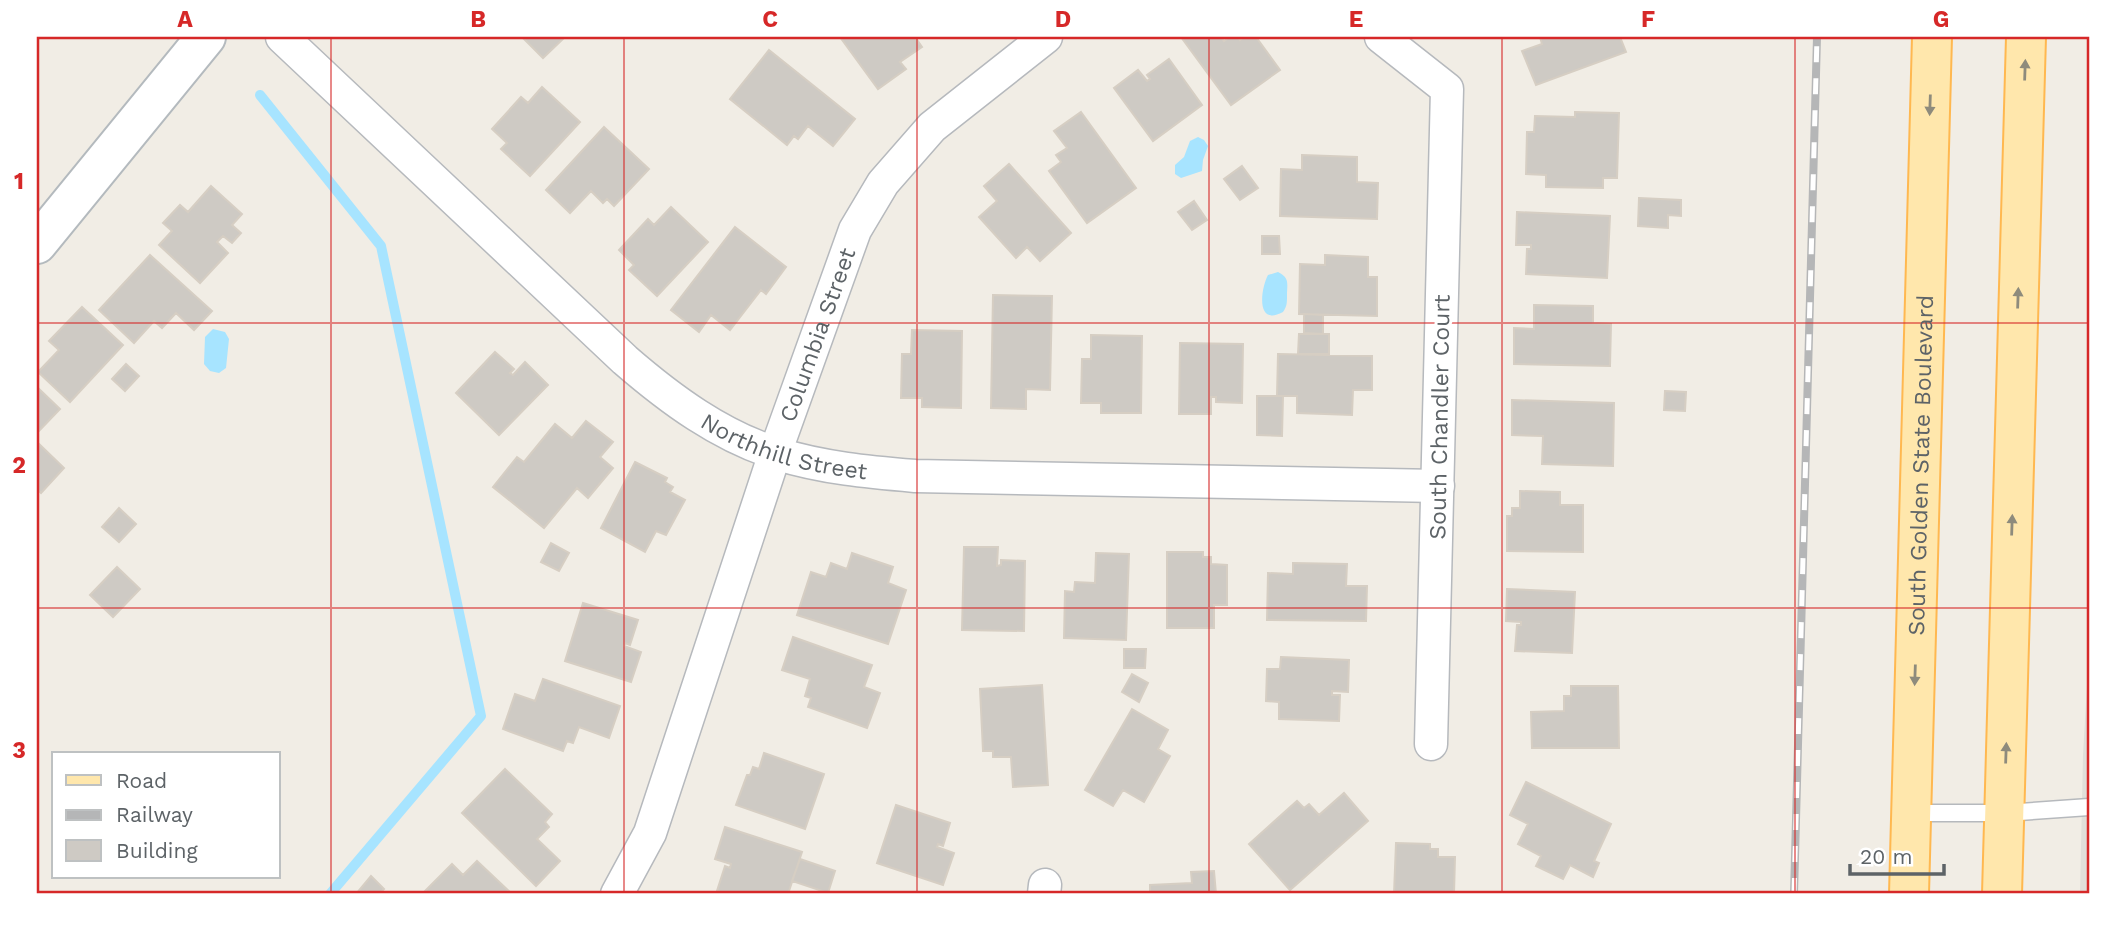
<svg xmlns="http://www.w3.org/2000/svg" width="2126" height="931" font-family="'Work Sans',sans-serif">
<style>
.industrial{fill:#e1dfda}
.water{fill:#a7e4ff}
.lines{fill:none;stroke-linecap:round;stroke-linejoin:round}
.stream{stroke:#a7e4ff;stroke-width:10}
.building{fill:#cecac4;stroke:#d6cec3;stroke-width:2}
.lane-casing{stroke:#b6b9bd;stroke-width:19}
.street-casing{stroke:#b6b9bd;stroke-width:35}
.secondary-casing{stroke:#b4babe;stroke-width:42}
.primary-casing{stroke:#ffb850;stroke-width:42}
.lane{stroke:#fff;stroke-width:16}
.street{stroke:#fff;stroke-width:32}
.secondary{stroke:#fff;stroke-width:38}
.primary{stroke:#ffe7ac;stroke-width:38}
.rail-casing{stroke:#b5b6b7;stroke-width:8}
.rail{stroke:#fff;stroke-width:5;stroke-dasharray:16;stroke-linecap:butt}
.oneway{fill:#8e8b7c}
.grid{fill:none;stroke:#d62828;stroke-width:2;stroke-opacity:0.55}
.labels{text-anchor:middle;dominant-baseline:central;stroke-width:6;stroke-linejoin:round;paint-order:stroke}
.street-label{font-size:23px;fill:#5d6367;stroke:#fff}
.neatline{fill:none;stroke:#d62828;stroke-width:2.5}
.grid-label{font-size:23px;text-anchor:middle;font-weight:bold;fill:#d62828}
</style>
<rect width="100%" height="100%" fill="#f1ede5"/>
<path class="industrial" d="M2089,651V894H2080L2083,755Z"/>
<path class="water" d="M1198,137L1204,140L1208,146L1203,160L1202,171L1181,178L1175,174V165L1184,157L1190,141Z
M1278,272C1290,278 1287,283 1287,296C1287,303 1287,306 1283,312C1255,327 1261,288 1268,275Z
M213,329L225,332L229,339L226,368L219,373L210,371L204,364L205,337Z"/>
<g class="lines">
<path class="stream" d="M260,95L381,246L481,716L330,894"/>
</g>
<path class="building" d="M522,37H560L563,39L543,58Z
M840,37H915L922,47L900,62L906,69L878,89Z
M1181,37H1221L1224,41L1229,37H1238L1240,40L1244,37H1256L1280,70L1231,105Z
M1540,37H1620L1626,52L1536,85L1522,51L1542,44Z
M769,50L855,119L833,146L808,126L798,139L794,136L787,145L730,99Z
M1169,59L1202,105L1153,141L1114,88L1138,70L1147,81L1150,79L1147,75Z
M542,87L580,122L530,176L501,149L507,143L492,129L521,97L528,103Z
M1081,112L1136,188L1087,223L1049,171L1061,162L1056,155L1067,148L1054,131Z
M1575,112L1619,113L1617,178H1603V188L1546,187V175L1526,174L1527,132H1534L1535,116L1575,117Z
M604,127L649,169L614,206L607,199L603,203L591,191L570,213L546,190Z
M1302,155L1357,157V182L1378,183L1377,219L1280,216L1281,169L1302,170Z
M1009,164L1071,233L1040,261L1027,247L1016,258L979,217L997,201L984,186Z
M1242,166L1258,188L1240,200L1224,179Z
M211,186L242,214L232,225L241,233L232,243L223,236L217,242L228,253L200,283L159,245L172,231L163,223L180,205L188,212Z
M1639,198L1681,200V216L1668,215V228L1638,226Z
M1194,201L1207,220L1192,230L1178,212Z
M671,207L708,242L657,296L629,270L634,265L619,250L648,219L654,225Z
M1517,212L1610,216L1607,278L1526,274L1527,249H1531V245H1516Z
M735,227L786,267L766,294L761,290L730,330L711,315L699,332L671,310Z
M1262,236H1279L1280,254H1262Z
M150,255L212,311L194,330L176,313L162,328L154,321L134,343L99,310Z
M1325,255L1368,257V277H1377V316L1299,314L1300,264L1325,265Z
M993,295L1052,296L1050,390L1026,389V409L991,408Z
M1534,305L1593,306V323L1611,324L1610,366L1514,364V328L1534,329Z
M82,307L123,345L70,402L38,372L59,350L49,341Z
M1304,314L1323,315V334L1304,333Z
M912,330L962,331L961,408L922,407V398H901L902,354H911Z
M1299,334H1329V354H1298Z
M1091,335L1142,336L1141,413H1101V403H1081L1082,359H1091Z
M1180,343L1243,344L1242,403L1216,402V397H1211V414H1179Z
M495,352L514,369L510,373L513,375L525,362L548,385L499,435L456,393Z
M1278,354L1372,356V390H1353L1352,415L1297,413V396H1277Z
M126,364L139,376L125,391L112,379Z
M37,387L60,409L37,433Z
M1665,391L1686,392L1685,411L1664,410Z
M1257,396H1283L1282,436L1257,435Z
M1512,400L1614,403L1613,466L1542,464L1543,436L1512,435Z
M586,421L613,442L600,457L613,468L588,498L577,488L544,528L493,487L517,457L524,462L555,424L572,438Z
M37,442L64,468L41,493L37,489Z
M635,462L667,478L665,482L673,487L670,492L685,500L666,535L656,531L645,552L601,528Z
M1520,491L1560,492V505H1583V552L1507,551V516H1512V508H1520Z
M119,508L136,524L119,542L102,527Z
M551,543L569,553L559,571L541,562Z
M964,547H998L997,566L1001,565V560L1025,561L1024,631L962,630Z
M1167,552H1203V557H1211V564L1227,565V605H1214V628H1167Z
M852,553L893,567L888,583L906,590L888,644L797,615L811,572L826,577L831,563L847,569Z
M1096,553L1129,554L1126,640L1064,638L1065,591L1074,592L1075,582L1095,583Z
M1293,563L1347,564L1346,586H1367L1366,621L1267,620L1268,573L1293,574Z
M117,567L140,589L113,617L90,595Z
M1507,589L1575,592L1572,653L1515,651L1517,625H1521V622L1506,621Z
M583,603L638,620L630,645L625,643L624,646L641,652L631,682L565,661Z
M793,637L872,665L864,687L880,693L867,728L808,707L811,698L805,696L810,679L782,670Z
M1124,649H1146L1145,668H1124Z
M1281,657L1349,660L1348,692L1332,691V695H1340L1339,721L1279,719V702L1266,701L1267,669H1280Z
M1132,674L1148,683L1139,702L1122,692Z
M543,679L620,706L609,738L579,727L573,743L567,741L563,751L503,729L515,694L535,701Z
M1042,685L1048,785L1013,787L1011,757H993V751H983L980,689Z
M1571,686H1618L1619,748H1532L1531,712L1564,711V696H1571Z
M1132,709L1168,730L1158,749L1170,756L1144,802L1123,790L1113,806L1085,790Z
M764,753L824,774L805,829L736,805L747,775H750L753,767L759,769Z
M505,769L552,814L545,822L549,827L537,839L560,861L536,886L462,813Z
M1526,782L1611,824L1594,861L1599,863L1593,877L1570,865L1563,879L1536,866L1541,856L1518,844L1528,824L1510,815Z
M1344,793L1368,821L1290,890L1249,844L1297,801L1304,808L1309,804L1319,815Z
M896,805L950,823L943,846L938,844L937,847L954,853L943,885L877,863Z
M725,827L802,852L788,894H725L717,891L725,866L730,868L731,864L715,859Z
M1396,843L1430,844V849H1438V857H1455L1454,894H1394Z
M800,859L835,871L828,893L792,881Z
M477,861L512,894L423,893L452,864L463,875Z
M1214,871L1216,894H1150V885L1192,883L1191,872Z
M371,876L384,889L379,894H356Z"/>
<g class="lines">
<defs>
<path id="lane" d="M1911,813H2005L2089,807"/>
<g id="street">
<path id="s1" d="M282,37L625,360C670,399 720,436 778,454C823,468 869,472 915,476L1438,486"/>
<path d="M1381,37L1447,89L1431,744"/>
<path id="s2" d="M617,894L650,833L775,453L855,230L883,183L932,127L1046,37"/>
<path d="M1044,894L1045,885"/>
</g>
<path id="secondary" d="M37,244L206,37"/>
<g id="primary">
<path id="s3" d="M1909,894L1932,37"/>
<path d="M2002,894L2026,37"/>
</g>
</defs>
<use href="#lane" class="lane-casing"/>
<use href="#street" class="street-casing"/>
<use href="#secondary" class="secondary-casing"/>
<use href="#primary" class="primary-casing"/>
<use href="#lane" class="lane"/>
<use href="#street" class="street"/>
<use href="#secondary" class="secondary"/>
<use href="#primary" class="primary"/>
<defs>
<path id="rail" d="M1794,894L1817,37"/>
</defs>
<use href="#rail" class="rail-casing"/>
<use href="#rail" class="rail"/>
</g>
<defs><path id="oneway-solid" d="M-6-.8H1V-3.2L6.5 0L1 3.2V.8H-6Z" transform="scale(1.75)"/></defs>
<g class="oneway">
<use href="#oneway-solid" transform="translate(2025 70) rotate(-88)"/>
<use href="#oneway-solid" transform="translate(1930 105) rotate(92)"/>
<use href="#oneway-solid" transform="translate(2018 298) rotate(-88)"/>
<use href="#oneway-solid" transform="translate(2012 525) rotate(-88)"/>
<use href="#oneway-solid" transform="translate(1915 675) rotate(92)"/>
<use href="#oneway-solid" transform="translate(2006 753) rotate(-88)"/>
</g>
<path class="grid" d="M331,37V894M624,37V894M917,37V894M1209,37V894M1502,37V894M1795,37V894M37,323H2089M37,608H2089"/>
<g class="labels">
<g class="street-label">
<text stroke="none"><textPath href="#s2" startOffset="595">Columbia Street</textPath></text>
<text transform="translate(1440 417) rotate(-89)">South Chandler Court</text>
<text stroke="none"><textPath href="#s1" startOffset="656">Northhill Street</textPath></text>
<text stroke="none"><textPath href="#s3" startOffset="429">South Golden State Boulevard</textPath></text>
</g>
</g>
<rect width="2126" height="931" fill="none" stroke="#ffffff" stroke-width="77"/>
<rect x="52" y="752" width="228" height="126" fill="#ffffff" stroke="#bec1c2" stroke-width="2"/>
<rect x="66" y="775" width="35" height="10" fill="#ffe7ac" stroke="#bec1c2" stroke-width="2"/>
<text x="116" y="788" font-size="21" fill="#5d6367">Road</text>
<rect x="66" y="810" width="35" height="10" fill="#b5b6b7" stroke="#bec1c2" stroke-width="2"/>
<text x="116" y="822" font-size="21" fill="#5d6367">Railway</text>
<rect x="66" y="840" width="35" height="21" fill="#cecac4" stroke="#bec1c2" stroke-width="2"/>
<text x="116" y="858" font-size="21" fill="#5d6367">Building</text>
<path d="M1850 864v10h94v-10" fill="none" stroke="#5d6367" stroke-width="3.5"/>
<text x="1860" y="864" font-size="21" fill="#5d6367" stroke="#ffffff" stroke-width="5" paint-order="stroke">20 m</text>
<rect x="38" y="38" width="2050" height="854" class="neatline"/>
<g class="grid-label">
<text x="185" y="27">A</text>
<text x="478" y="27">B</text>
<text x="770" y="27">C</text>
<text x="1063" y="27">D</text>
<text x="1356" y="27">E</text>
<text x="1648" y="27">F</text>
<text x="1941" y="27">G</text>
<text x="19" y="189">1</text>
<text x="19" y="473">2</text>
<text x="19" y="758">3</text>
</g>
</svg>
